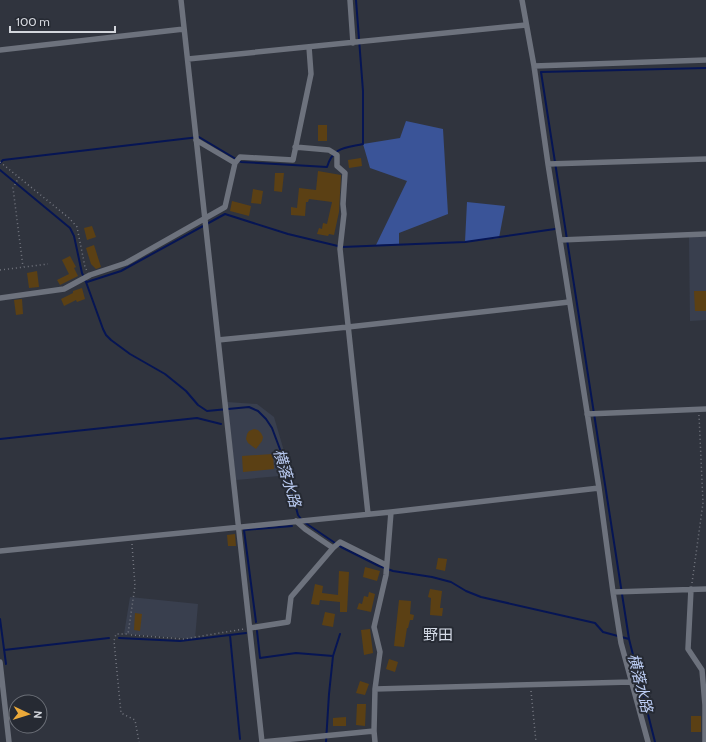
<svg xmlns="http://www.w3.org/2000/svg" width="706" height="742" font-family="Cabin,'Noto Sans JP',sans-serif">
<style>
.built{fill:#393f4e}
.green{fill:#3a5498}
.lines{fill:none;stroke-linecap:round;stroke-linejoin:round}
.stream{stroke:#061554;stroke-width:2}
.building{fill:#5b4014}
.path{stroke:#747780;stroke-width:1.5;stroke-dasharray:1 3;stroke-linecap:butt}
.street{stroke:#6d727d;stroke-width:5.5}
.labels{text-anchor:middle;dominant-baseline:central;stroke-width:4;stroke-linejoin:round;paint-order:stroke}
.water-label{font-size:15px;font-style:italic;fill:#bacbf2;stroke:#262a33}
.neighbourhood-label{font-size:15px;fill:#d6dce8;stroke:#262a33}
</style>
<rect width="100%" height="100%" fill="#30343e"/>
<path class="built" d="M689,237H706V320L690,321Z
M227,402L257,404L274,417L291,475L236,480Z
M130,597L198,604L195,639L124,634Z"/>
<path class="green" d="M406,121L443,129L448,214L399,233V244L376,245L407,181L370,168L363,144L400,138Z
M467,202L505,206L499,238L465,242Z"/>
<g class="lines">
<path class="stream" d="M0,163L3,160L199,137L241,162L327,167C333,147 345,148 363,144V91L356,0
M0,170L70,228L74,236L82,273L86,282L103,329L106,335L111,340L130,354L165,374L186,391L198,405L207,411L249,407L258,411L266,419L272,428L281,452L298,515L301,519
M87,282L121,271L225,214L288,234L342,247L465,242L555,229
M0,439L197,418L221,424
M304,522L341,547L379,566L393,571L432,577L451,582L466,591L481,597L595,623L603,632L629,639L655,742
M0,619L6,664
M256,622L244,530L292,526
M257,631L260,658L296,653L333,656
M230,635L240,739
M119,638L180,641L246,633
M629,639L541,72L706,68
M4,650L109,638
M326,742L329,694L333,656L340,634"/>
</g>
<path class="building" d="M318,125H327V141H318Z
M361,158L362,166L349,168L348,160Z
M318,171L341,175L339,212L334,235L329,234L328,236L317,234L319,228L322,229L323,223L327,224L332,202L309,199L308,202H306L305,216L291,215V207L297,208L299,188L316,190Z
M275,173H284L282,192L274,191Z
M253,189L263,191L261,204L251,203Z
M232,201L251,206L249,216L230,211Z
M92,226L96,237L87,240L84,228Z
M94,245L101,267L96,269L91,264L86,248Z
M70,256L76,267L74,268L78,276L60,285L57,280L69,274L62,260Z
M37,271L39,287L29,288L27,273Z
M82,288L85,299L77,302L76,300L64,306L61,299L73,293V291Z
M694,291H706V311H695Z
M22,299L23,314L16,315L14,300Z
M254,429L258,430L261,433L263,437L262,441L256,449L248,443L246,439L247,434L249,431Z
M273,454L274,469L243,472L242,456Z
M235,534L236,546H228L227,535Z
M438,558L447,559L445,571L436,569Z
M365,567L380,571L377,581L363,577Z
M339,571L349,572L347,612H340V602L320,600L319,605L311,604L315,584L323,586L322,593L338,595Z
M430,589L442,591L440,608H443L442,616L430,615L431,598L428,597Z
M369,592L375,594L371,612L357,609L359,603L362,604L364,596L368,597Z
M399,600L411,601L410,614L414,615L413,620H410L408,628H407L404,647L394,646Z
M325,612L335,614L333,627L322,625Z
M135,613L142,614L140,631L134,630Z
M370,629L373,653L364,655L361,630Z
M389,659L398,662L395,672L386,669Z
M360,681L369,684L365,695L356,693Z
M357,704H366L365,726L356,725Z
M691,716H701V732H691Z
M346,717V726H333V718Z"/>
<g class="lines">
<path class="path" d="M0,162L69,218L77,227L85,267L87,271
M19,177L13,188L23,267
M0,270L48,264
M132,544L135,586L128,634H116L114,641L121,713L135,720L139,742
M692,583L703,503L699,415
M131,635L184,639L244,629
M531,691L536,742"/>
<path class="street" d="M181,0L262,742
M350,0L353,43
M522,0L534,66L548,164L599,488L613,592L621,643L648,742
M0,50L184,29
M188,59L526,25
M534,66L706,60
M196,140L235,163
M295,147L329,150L337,155V166L345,173L343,204L344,214L340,249L368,514
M548,164L706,159
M560,240L706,234
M0,298L64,289L90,275L126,263L225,207L235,163L240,157L293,160L311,74L309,47
M218,340L348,327L569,302
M587,414L706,409
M296,521L305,529L333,548
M0,551L391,512L599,488
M691,589L688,649L702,670L705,705V742
M613,592L706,589
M250,628L288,622L291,597L333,548L340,542L386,565
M0,662L9,742
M375,689L631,682
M262,742L374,731
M375,742L374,731L375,689L380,652L374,627L386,575L391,512"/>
</g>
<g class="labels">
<g class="water-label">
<text transform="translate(287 478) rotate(73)">横落水路</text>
<text transform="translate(640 683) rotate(76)">横落水路</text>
</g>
<g class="neighbourhood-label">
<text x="438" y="635">野田</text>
</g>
</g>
<g transform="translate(28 714) rotate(94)"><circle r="19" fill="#262a33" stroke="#6b6f77"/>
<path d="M0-3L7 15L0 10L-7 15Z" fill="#eba93a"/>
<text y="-6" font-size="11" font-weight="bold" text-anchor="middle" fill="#d3d6dc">N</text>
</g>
<path d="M10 26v6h105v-6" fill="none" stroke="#d3d6dc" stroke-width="2"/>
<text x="16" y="26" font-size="12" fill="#d3d6dc" stroke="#262a33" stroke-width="3" paint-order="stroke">100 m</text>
</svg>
